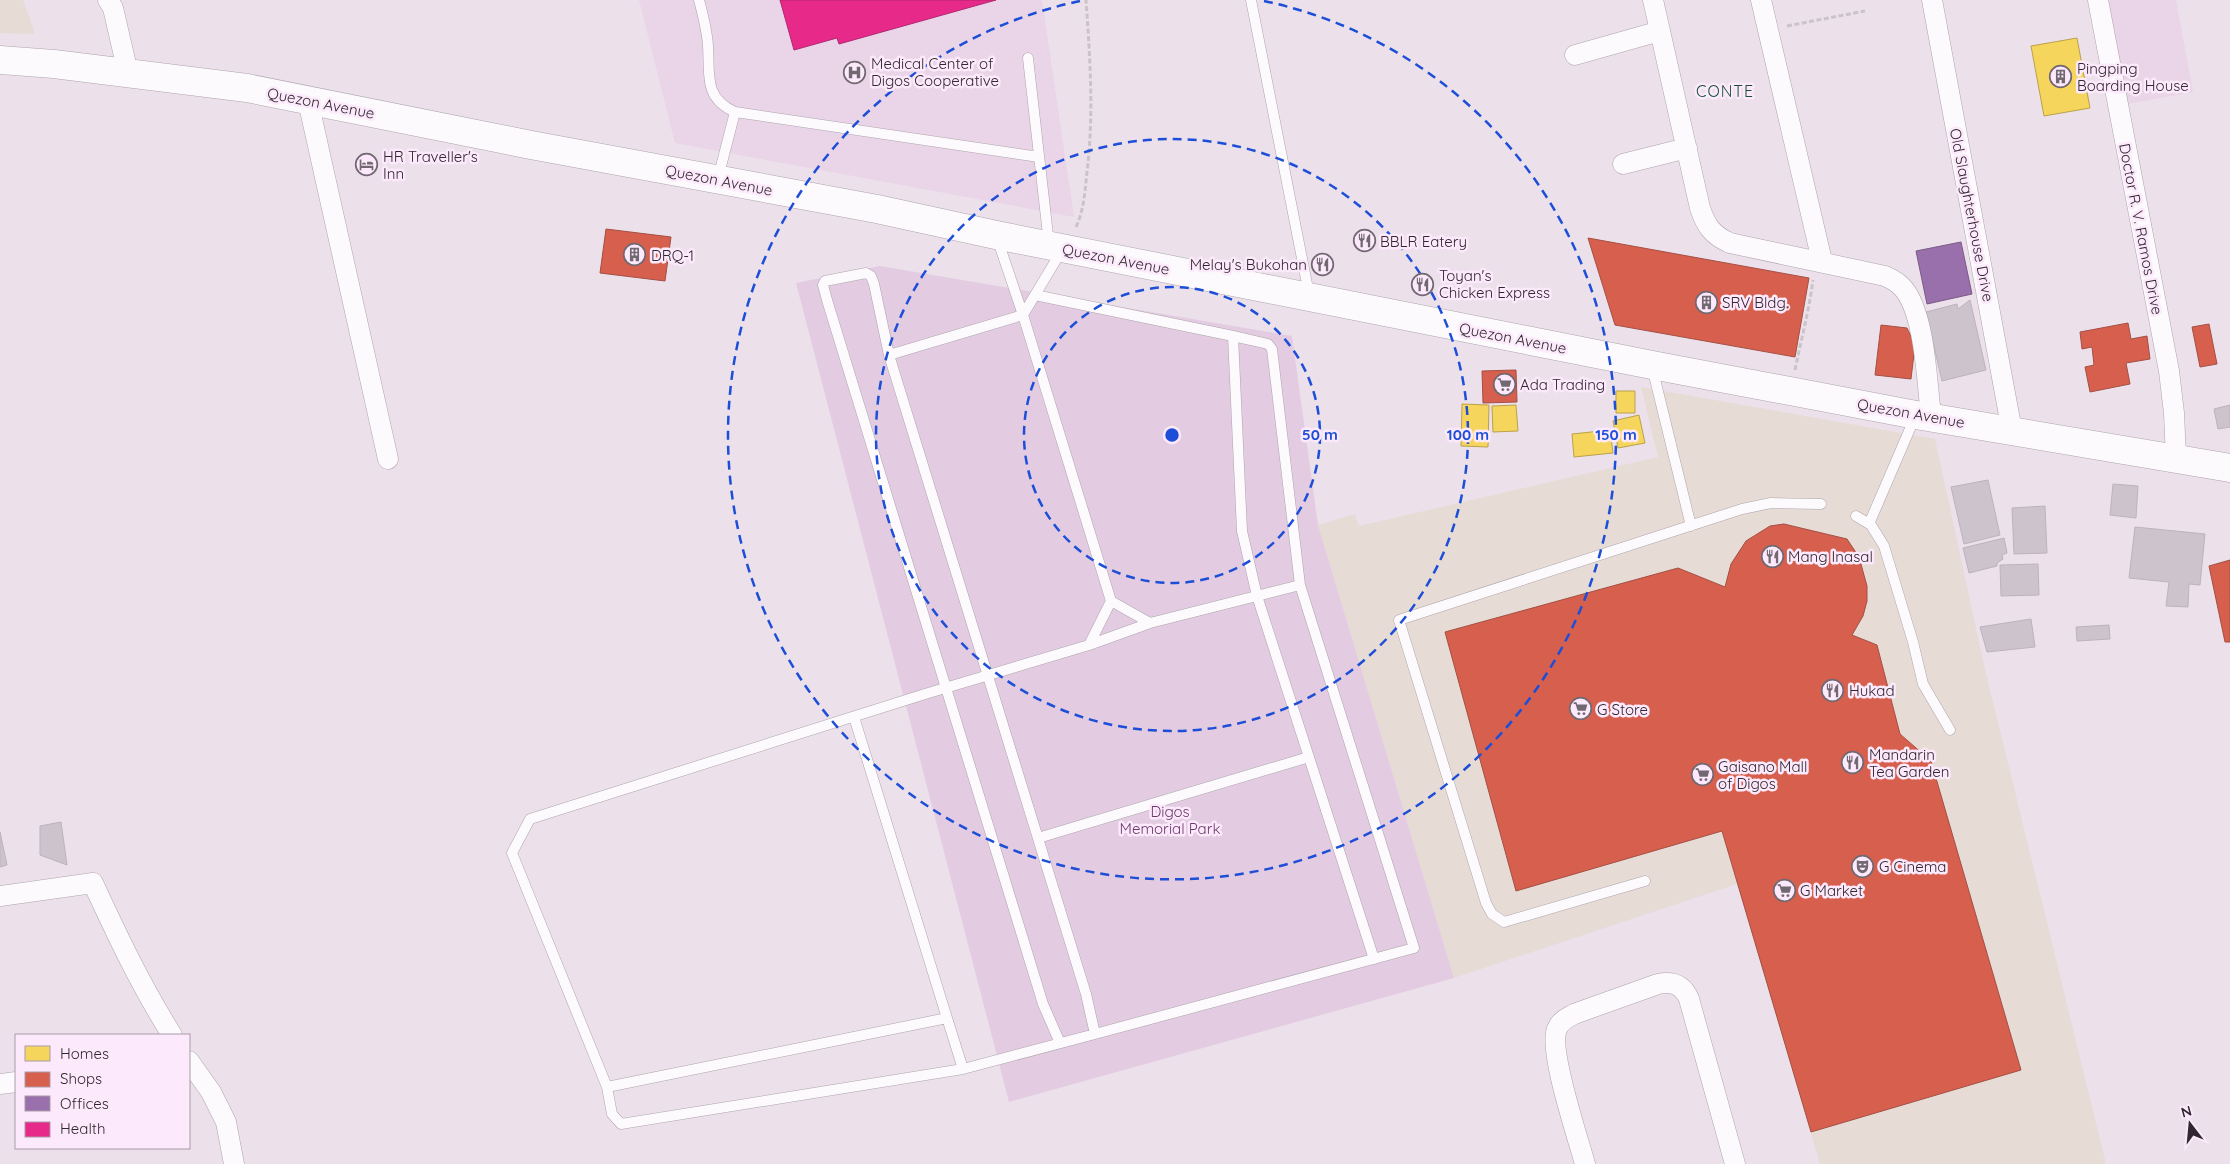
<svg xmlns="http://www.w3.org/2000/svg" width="2230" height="1164" font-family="Quicksand,sans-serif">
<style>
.commercial{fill:#e7dbd5}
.built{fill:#ead4e8}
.green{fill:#e3cce1}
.homes{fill:#f6d55c;stroke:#bba14e}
.shops{fill:#d6604d;stroke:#a44f44}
.offices{fill:#9970ab;stroke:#7a5a86}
.health{fill:#e7298a;stroke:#b0286f}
.building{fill:#cdc3cc;stroke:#bdb3bc}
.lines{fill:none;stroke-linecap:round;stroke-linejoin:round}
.lane-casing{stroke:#ada4ac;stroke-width:11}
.street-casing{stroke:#ada4ac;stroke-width:21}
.secondary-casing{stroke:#ada4ac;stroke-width:29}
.path{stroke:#cac4c9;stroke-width:3;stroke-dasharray:5 2.5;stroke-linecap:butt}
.lane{stroke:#fcfafc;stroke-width:10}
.street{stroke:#fcfafc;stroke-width:20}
.secondary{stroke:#fcfafc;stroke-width:28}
.ring{fill:none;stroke:#1d4ed8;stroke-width:2.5;stroke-dasharray:9 6}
.labels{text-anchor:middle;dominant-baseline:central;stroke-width:5;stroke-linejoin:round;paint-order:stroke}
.poi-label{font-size:15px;fill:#30272f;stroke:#fce9fb;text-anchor:start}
.street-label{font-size:15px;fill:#30272f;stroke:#fce9fb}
.park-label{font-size:15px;fill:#6c386a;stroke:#fce9fb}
.neighbourhood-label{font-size:16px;letter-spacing:1px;fill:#145134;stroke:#fce9fb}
.centre{fill:#1d4ed8;stroke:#fce9fb;stroke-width:2.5}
.ring-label{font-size:15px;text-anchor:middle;font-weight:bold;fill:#1d4ed8;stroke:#fce9fb;stroke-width:5;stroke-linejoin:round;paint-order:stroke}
</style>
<rect width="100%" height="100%" fill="#ece0eb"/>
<path class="commercial" d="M0,0H23L35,34L0,33Z
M1641,387L1935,439L1984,665L2106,1164H1820L1737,884L1454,978L1318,525L1355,514L1359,526L1658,457Z"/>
<path class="built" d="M639,0H1042L1074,217L675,143Z
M2108,0H2176L2193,92L2128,104Z"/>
<path class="green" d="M880,266L1292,336L1318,525L1454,978L1009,1102L796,283Z"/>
<path class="homes" d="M2077,38L2090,108L2044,116L2031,46Z
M1616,391H1635V413H1616Z
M1462,404L1489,405L1488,447L1461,446Z
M1516,405L1518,431L1493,432L1492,406Z
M1639,415L1645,443L1618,448L1613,421Z
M1610,430L1613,453L1574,457L1572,434Z"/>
<path class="shops" d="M606,229L671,237L665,281L600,273Z
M1588,238L1809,278L1795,357L1615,325Z
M2128,323L2131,339L2147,336L2150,359L2126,363L2130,384L2090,392L2085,367L2094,365L2092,347L2082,349L2080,332Z
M2209,324L2217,364L2200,367L2192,327Z
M1881,325L1907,328L1915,345L1911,379L1875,375Z
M1516,370L1517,402L1483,403L1482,371Z
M1784,524L1847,539L1859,557L1867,586V601L1863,616L1852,635L1877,645L1900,734L1931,761L2021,1070L1811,1132L1722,831L1516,891L1445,632L1678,568L1725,587L1731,564L1746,541L1770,526Z
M2230,560V642H2225L2209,566Z"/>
<path class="offices" d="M1961,242L1972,294L1927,304L1916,251Z"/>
<path class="health" d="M780,0H996L839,44L837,38L794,50Z"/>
<path class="building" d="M1970,300L1986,370L1942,381L1926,312L1957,304L1958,309Z
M2230,405V427L2218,429L2214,409Z
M1988,480L2000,535L1964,544L1951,487Z
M2113,484L2138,486L2136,518L2110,515Z
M2045,506L2047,553L2014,554L2012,508Z
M2135,527L2205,534L2200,585L2189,584L2188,607L2166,606L2169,582L2129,578Z
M2004,538L2007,553L2002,555L2003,559L1997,563V566L1969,573L1963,548Z
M2038,564L2039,595L2001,596L2000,565Z
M2031,619L2035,647L1987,652L1980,627Z
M2109,625L2110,639L2077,641L2076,627Z
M61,822L67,865L40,855V826Z
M0,832L7,865L0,867Z"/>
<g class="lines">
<defs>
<path id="lane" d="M699,0C703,15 707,30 708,46C710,73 703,98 735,112L1039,157
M1251,0L1309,294
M1028,58L1049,244
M718,178L735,112
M997,238L1023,315L1111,601
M1035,295L1233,336L1268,344L1272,349L1300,585L1414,948L1095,1034L1086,994L889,355L874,284L871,276L866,273L825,281L823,285L827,300L1043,1004L1060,1043
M1233,336L1242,531L1257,596L1374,959
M889,355L1023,315L1062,250
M1652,367L1691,526
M1856,516L1871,525L1884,546L1913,642L1923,684L1950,730
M1869,524L1915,417
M1089,645L1150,623
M854,717L947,1018L607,1087L512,853L530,819L925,694L1089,645L1111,601L1150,623L1300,585
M1038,838L1309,757
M1645,881L1504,922L1492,914L1486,903L1399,620L1742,509L1771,503L1821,504
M963,1069L1095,1034
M607,1087L612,1114L621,1124L963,1069L947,1018"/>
<path id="street" d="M108,0L113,8L128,73
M1653,0L1700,208C1706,226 1712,235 1730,243L1885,276C1891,279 1896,281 1901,286C1925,309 1927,383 1931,416
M1761,0L1822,261
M1932,0L2012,431
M2098,0L2169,371L2174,413L2176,458
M1575,55L1660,31
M308,101L388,459
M1623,164L1687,148
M0,896L93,883C117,935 141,986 172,1035
M189,1061L211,1092L226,1122L234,1164
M0,1084L16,1082
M1585,1164C1578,1138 1548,1050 1557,1029C1560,1021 1567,1018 1574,1014L1658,984C1673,981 1683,985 1689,999L1735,1164"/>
<path id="secondary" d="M0,60L54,64L247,88L531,145L877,209L996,235L1652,365L1916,415L2230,468"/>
</defs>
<use href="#lane" class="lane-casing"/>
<use href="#street" class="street-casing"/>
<use href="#secondary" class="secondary-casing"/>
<path class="path" d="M1787,26L1865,11
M1076,227C1084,210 1085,191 1087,172C1094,114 1090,58 1086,0
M1795,370C1801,340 1809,311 1813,280"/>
<use href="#lane" class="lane"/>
<use href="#street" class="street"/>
<use href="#secondary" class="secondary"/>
</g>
<g class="ring">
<circle cx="1172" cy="435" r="148"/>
<circle cx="1172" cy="435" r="296"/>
<path d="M1264 1A444 444 0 1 1 1080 1"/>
</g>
<defs>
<symbol id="hospital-ring" viewBox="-11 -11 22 22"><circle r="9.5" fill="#fce9fb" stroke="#726871" stroke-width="1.5"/><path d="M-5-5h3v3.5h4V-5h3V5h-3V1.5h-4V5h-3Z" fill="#726871"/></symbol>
<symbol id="building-ring" viewBox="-11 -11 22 22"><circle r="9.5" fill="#fce9fb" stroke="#726871" stroke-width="1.5"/><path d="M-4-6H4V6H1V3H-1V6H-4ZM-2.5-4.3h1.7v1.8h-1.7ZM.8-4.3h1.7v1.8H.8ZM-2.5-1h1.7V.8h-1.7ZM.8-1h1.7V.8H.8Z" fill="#726871"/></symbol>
<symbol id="hotel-ring" viewBox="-11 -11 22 22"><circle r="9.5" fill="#fce9fb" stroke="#726871" stroke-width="1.5"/><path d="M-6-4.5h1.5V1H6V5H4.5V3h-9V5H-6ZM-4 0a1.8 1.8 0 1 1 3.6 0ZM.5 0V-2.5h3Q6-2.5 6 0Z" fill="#726871"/></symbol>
<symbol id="restaurant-ring" viewBox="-11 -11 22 22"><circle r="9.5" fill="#fce9fb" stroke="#726871" stroke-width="1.5"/><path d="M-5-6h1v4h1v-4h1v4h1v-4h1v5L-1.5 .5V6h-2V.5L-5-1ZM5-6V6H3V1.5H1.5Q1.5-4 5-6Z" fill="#726871"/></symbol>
<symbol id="supermarket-ring" viewBox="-11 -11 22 22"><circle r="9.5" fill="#fce9fb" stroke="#726871" stroke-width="1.5"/><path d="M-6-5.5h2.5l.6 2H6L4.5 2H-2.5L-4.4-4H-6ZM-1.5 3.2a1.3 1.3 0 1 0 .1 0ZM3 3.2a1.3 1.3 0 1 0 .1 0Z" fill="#726871"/></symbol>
<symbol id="theatre-ring" viewBox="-11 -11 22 22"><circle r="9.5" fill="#fce9fb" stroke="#726871" stroke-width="1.5"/><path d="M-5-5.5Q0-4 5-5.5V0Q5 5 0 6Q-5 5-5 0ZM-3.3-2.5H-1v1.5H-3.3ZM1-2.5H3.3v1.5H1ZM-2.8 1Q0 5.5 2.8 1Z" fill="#726871"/></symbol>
</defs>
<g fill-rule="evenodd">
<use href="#hospital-ring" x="842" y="60" width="25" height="25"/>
<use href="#building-ring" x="2048" y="64" width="25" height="25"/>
<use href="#hotel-ring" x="354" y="152" width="25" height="25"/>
<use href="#restaurant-ring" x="1352" y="228" width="25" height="25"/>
<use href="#building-ring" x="622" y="242" width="25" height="25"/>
<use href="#restaurant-ring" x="1310" y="252" width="25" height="25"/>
<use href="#restaurant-ring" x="1410" y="272" width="25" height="25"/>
<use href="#building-ring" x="1694" y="290" width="25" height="25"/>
<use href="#supermarket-ring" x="1492" y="372" width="25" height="25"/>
<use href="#restaurant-ring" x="1760" y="544" width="25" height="25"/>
<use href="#restaurant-ring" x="1820" y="678" width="25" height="25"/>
<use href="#supermarket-ring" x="1568" y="696" width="25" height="25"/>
<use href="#restaurant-ring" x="1840" y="750" width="25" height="25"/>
<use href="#supermarket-ring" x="1690" y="762" width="25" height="25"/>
<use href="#theatre-ring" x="1850" y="854" width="25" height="25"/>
<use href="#supermarket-ring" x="1772" y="878" width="25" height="25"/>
</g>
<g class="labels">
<g class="poi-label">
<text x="871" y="63">Medical Center of<tspan x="871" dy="17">Digos Cooperative</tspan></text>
<text x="2077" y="68">Pingping<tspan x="2077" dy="17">Boarding House</tspan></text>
<text x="383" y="156">HR Traveller's<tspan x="383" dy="17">Inn</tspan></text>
<text x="1380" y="241">BBLR Eatery</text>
<text x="651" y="255">DRQ-1</text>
<text x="1307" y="264" text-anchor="end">Melay's Bukohan</text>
<text x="1439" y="275">Toyan's<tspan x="1439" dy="17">Chicken Express</tspan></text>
<text x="1722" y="302">SRV Bldg.</text>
<text x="1520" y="384">Ada Trading</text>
<text x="1788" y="556">Mang Inasal</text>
<text x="1849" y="690">Hukad</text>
<text x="1597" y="709">G Store</text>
<text x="1869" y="754">Mandarin<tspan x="1869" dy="17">Tea Garden</tspan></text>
<text x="1718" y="766">Gaisano Mall<tspan x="1718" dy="17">of Digos</tspan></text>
<text x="1879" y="866">G Cinema</text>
<text x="1800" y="890">G Market</text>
</g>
<g class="street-label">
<text transform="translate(321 103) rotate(11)">Quezon Avenue</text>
<text transform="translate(719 180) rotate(11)">Quezon Avenue</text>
<text transform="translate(1972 215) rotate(79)">Old Slaughterhouse Drive</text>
<text transform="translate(2141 229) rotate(79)">Doctor R. V. Ramos Drive</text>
<text transform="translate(1116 259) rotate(11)">Quezon Avenue</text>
<text transform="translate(1513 338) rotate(11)">Quezon Avenue</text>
<text transform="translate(1911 413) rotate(10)">Quezon Avenue</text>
</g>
<g class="park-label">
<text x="1170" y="811">Digos<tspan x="1170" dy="17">Memorial Park</tspan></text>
</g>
<g class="neighbourhood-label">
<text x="1725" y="91">CONTE</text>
</g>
</g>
<circle cx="1172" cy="435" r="8" class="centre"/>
<g class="ring-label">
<text x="1320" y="440">50 m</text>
<text x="1468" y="440">100 m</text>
<text x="1616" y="440">150 m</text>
</g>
<rect x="15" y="1034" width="175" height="115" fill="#fce9fb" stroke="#aa9ba9"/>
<rect x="25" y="1046" width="25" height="15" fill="#f6d55c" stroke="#aa9ba9"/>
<text x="60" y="1059" font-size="15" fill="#30272f">Homes</text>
<rect x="25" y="1072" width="25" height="15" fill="#d6604d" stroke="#aa9ba9"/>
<text x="60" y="1084" font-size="15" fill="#30272f">Shops</text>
<rect x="25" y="1096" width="25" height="15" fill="#9970ab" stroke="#aa9ba9"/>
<text x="60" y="1109" font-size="15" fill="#30272f">Offices</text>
<rect x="25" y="1122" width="25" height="15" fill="#e7298a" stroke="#aa9ba9"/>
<text x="60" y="1134" font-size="15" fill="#30272f">Health</text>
<g transform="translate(2190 1124) rotate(344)" stroke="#fce9fb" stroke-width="4" paint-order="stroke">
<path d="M0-4L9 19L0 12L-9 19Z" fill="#30272f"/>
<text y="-8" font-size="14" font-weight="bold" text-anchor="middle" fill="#30272f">N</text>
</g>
</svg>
